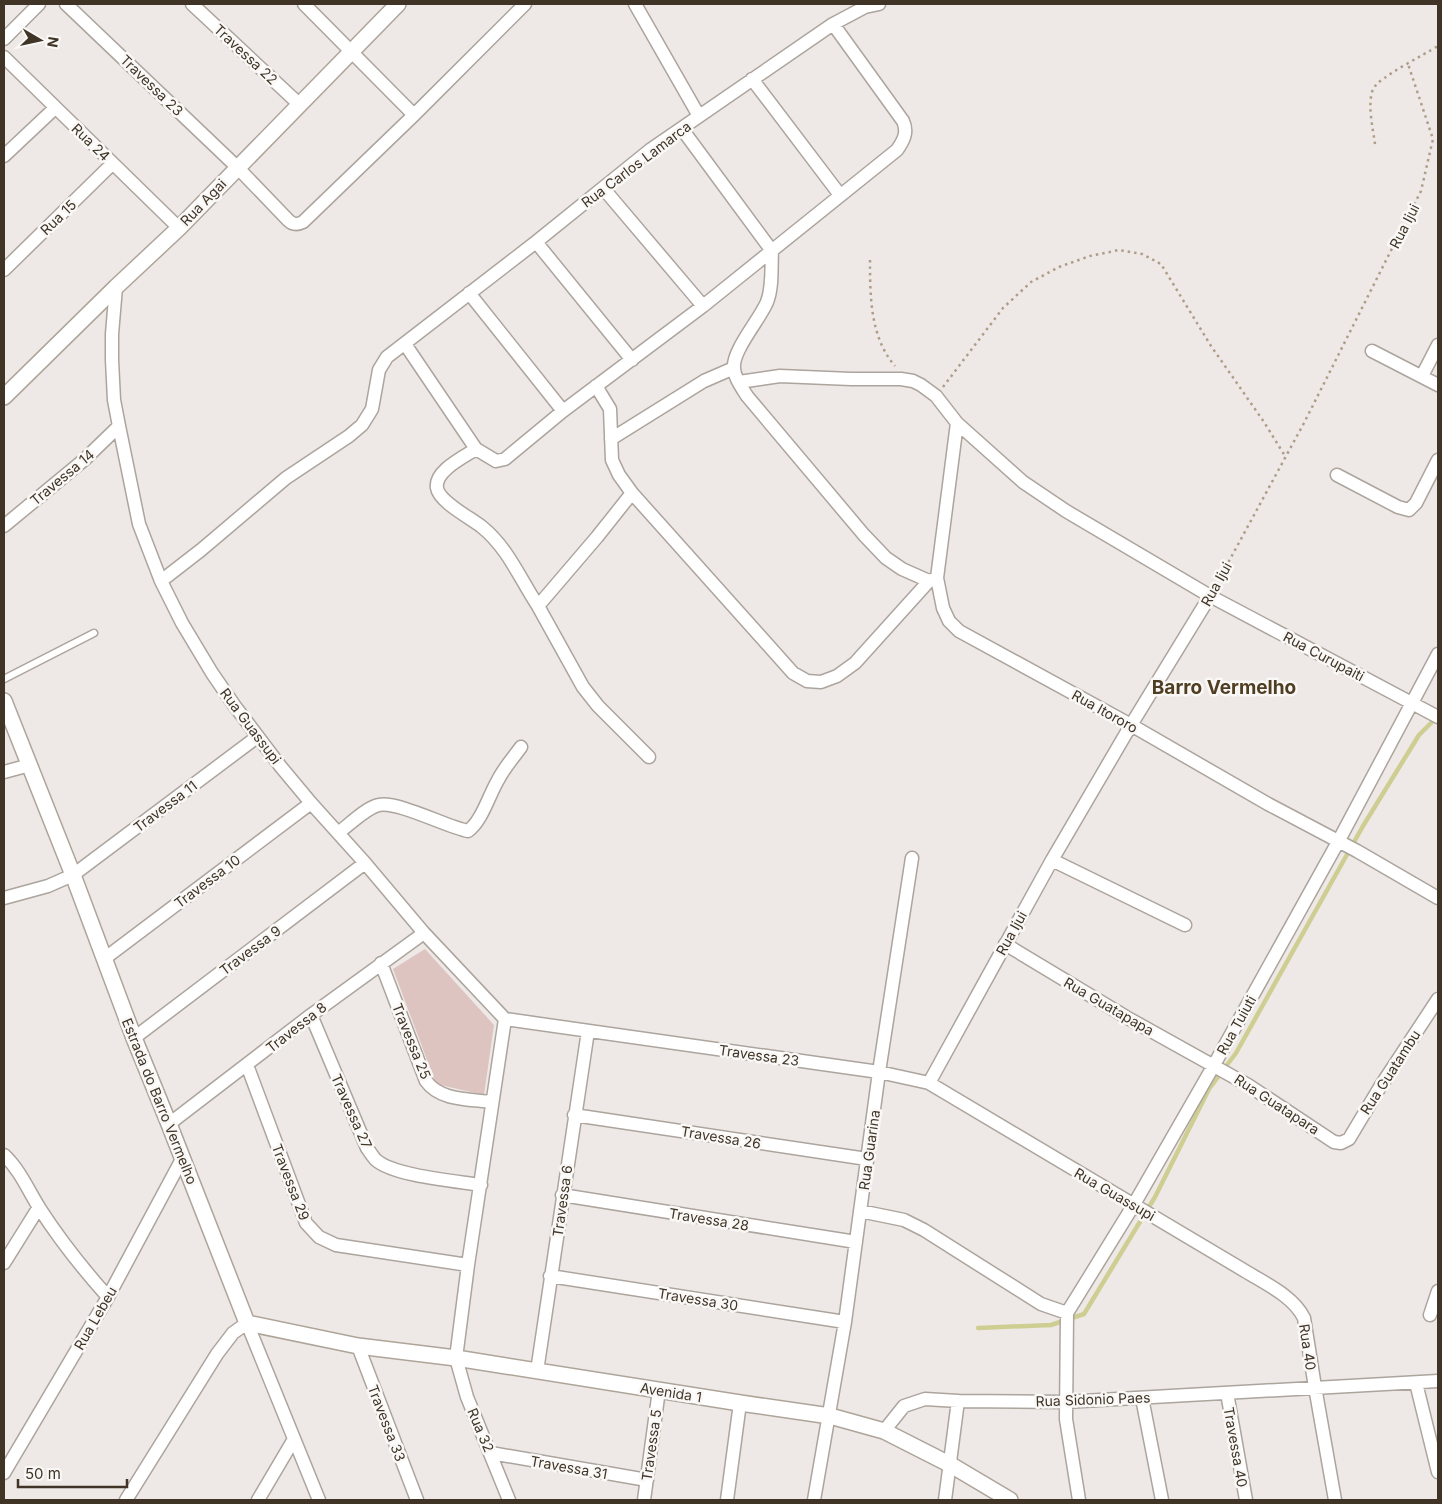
<svg xmlns="http://www.w3.org/2000/svg" width="1442" height="1504" font-family="Inter,sans-serif">
<style>
.green{fill:#ddc4c1}
.lines{fill:none;stroke-linecap:round;stroke-linejoin:round}
.stream{stroke:#cece93;stroke-width:4.5}
.lane-casing{stroke:#aca49d;stroke-width:9}
.street-casing{stroke:#aca49d;stroke-width:15}
.secondary-casing{stroke:#aea499;stroke-width:18}
.path{stroke:#af9d89;stroke-width:2.5;stroke-dasharray:2.5 4;stroke-linecap:butt}
.lane{stroke:#fff;stroke-width:6}
.street{stroke:#fff;stroke-width:12}
.secondary{stroke:#fff;stroke-width:15}
.labels{text-anchor:middle;dominant-baseline:central;stroke-width:5;stroke-linejoin:round;paint-order:stroke}
.street-label{font-size:14px;fill:#3f3426;stroke:#faf8f6}
.district-label{font-size:19px;font-weight:bold;fill:#503e23;stroke:#faf8f6}
</style>
<rect width="100%" height="100%" fill="#eee9e6"/>
<path class="green" d="M425,949L494,1025L484,1095L436,1084L393,969Z"/>
<g class="lines">
<path class="stream" d="M978,1328L1051,1325L1084,1314L1155,1197L1209,1089L1236,1053L1363,826L1419,735L1436,718"/>
<defs>
<path id="lane" d="M4,679L94,633"/>
<path id="street" d="M66,4L237,167L288,220C293,225 297,225 303,222L414,115L525,4
M192,4L299,104
M304,4L414,115
M635,4L699,116
M4,39L39,4
M4,57L179,228
M752,79L840,195
M682,129L772,251C771,267 773,287 767,302C760,319 732,351 734,368C734,377 742,388 747,396L864,535L886,558L902,569L929,581
M4,156L55,108
M603,188L703,306
M536,242L632,360
M4,270L112,164
M116,287L112,334V360L114,400L119,426L139,524L161,581L182,623L212,673L234,705L281,767L311,803L365,863L424,933L505,1019L879,1072L929,1083L1245,1271C1266,1284 1293,1296 1304,1318L1315,1387L1335,1500
M469,293L563,411
M405,344L476,449L496,461L505,459L563,411L703,306L897,150C904,140 908,132 903,121L833,24
M1372,351L1438,385
M1422,376L1438,345
M739,382L780,376L851,379H901L913,381L921,385L936,396L957,423L1023,482L1066,511L1210,596L1438,717
M596,386L610,409L612,460L619,475L632,493
M957,423L937,578L943,608L949,621L959,631L1131,725L1268,804L1357,851L1438,898
M611,439L704,381L734,368
M476,449C464,457 434,471 437,488C439,502 471,518 482,527C508,548 520,579 538,606L597,537L632,493L793,673L807,681L821,682L837,676L855,663L929,581L937,578
M1337,475L1398,507L1409,510L1416,503L1438,460
M4,526L85,459L119,426
M161,581L201,550L286,478L349,436L362,425L372,409L379,370L387,357L536,242L650,150L833,24L865,7L879,4
M538,606L583,687L598,706L649,757
M4,772L30,765
M338,833C349,825 367,807 379,805C398,801 447,827 468,831C482,821 489,795 498,780C504,768 513,758 521,747
M1052,860L1185,925
M4,898L48,886L73,875L257,737
M1005,944L1126,1017L1248,1085L1334,1142L1341,1143L1349,1139L1380,1087L1438,999
M104,959L311,803
M381,963L426,1081C440,1101 470,1099 492,1102
M311,1015L367,1148C370,1152 373,1157 376,1160C394,1176 456,1181 481,1185
M505,1019L468,1265L456,1358L467,1397L509,1500
M134,1038L365,863
M247,1065L306,1223L319,1237L336,1245L468,1265
M929,1083L1052,860L1131,725L1210,596
M574,1115L867,1159
M169,1124L311,1015L424,933
M4,1155C20,1170 28,1190 40,1209C60,1240 83,1269 108,1297
M562,1195L856,1242
M860,1211L904,1220L924,1230L1041,1304L1067,1313
M4,1263L39,1207
M550,1276L845,1322
M1430,1315L1438,1291
M358,1346L417,1500
M537,1371L588,1031
M1416,1383L1438,1472
M1227,1393L1246,1500
M1142,1398L1162,1500
M884,1431L904,1406L925,1399L958,1401L1065,1402L1438,1381
M491,1453L647,1480
M4,1473L108,1297L182,1159
M126,1500L217,1354L233,1333L247,1323L319,1500
M258,1500L294,1439
M644,1500L659,1390
M727,1500L740,1403
M814,1500L845,1322L879,1072L912,858
M945,1500L958,1401
M1079,1500L1066,1419L1067,1313L1133,1206L1214,1065L1338,842L1438,654"/>
<path id="secondary" d="M4,397L116,287L179,228L398,4
M4,701L73,875L134,1038L169,1124L247,1323L358,1346L456,1358L740,1403L830,1416L884,1431L951,1465L1010,1500"/>
</defs>
<use href="#lane" class="lane-casing"/>
<use href="#street" class="street-casing"/>
<use href="#secondary" class="secondary-casing"/>
<path class="path" d="M1375,144C1373,129 1367,104 1373,89C1379,77 1424,55 1438,46
M870,260C870,296 870,337 895,366
M943,387L1003,308L1031,282L1059,267L1090,256L1119,250L1142,254L1161,264L1211,346L1264,422L1285,456
M1216,585L1304,423L1421,191L1433,139L1408,64"/>
<use href="#lane" class="lane"/>
<use href="#street" class="street"/>
<use href="#secondary" class="secondary"/>
</g>
<g class="labels">
<g class="street-label">
<text transform="translate(246 54) rotate(43)">Travessa 22</text>
<text transform="translate(152 85) rotate(44)">Travessa 23</text>
<text transform="translate(91 142) rotate(44)">Rua 24</text>
<text transform="translate(636 164) rotate(-37)">Rua Carlos Lamarca</text>
<text transform="translate(203 202) rotate(-46)">Rua Agai</text>
<text transform="translate(58 217) rotate(-44)">Rua 15</text>
<text transform="translate(1404 226) rotate(-63)">Rua Ijui</text>
<text transform="translate(62 477) rotate(-40)">Travessa 14</text>
<text transform="translate(1216 584) rotate(-61)">Rua Ijui</text>
<text transform="translate(1324 656) rotate(28)">Rua Curupaiti</text>
<text transform="translate(1105 711) rotate(29)">Rua Itororo</text>
<text transform="translate(251 726) rotate(53)">Rua Guassupi</text>
<text transform="translate(165 806) rotate(-37)">Travessa 11</text>
<text transform="translate(207 881) rotate(-37)">Travessa 10</text>
<text transform="translate(1011 933) rotate(-61)">Rua Ijui</text>
<text transform="translate(250 950) rotate(-37)">Travessa 9</text>
<text transform="translate(1109 1006) rotate(30)">Rua Guatapapa</text>
<text transform="translate(1236 1025) rotate(-61)">Rua Tuiuti</text>
<text transform="translate(296 1027) rotate(-38)">Travessa 8</text>
<text transform="translate(412 1041) rotate(68)">Travessa 25</text>
<text transform="translate(759 1055) rotate(8)">Travessa 23</text>
<text transform="translate(1390 1072) rotate(-57)">Rua Guatambu</text>
<text transform="translate(160 1101) rotate(68)">Estrada do Barro Vermelho</text>
<text transform="translate(1277 1104) rotate(33)">Rua Guatapara</text>
<text transform="translate(352 1111) rotate(66)">Travessa 27</text>
<text transform="translate(721 1137) rotate(9)">Travessa 26</text>
<text transform="translate(869 1150) rotate(-82)">Rua Guarina</text>
<text transform="translate(291 1182) rotate(69)">Travessa 29</text>
<text transform="translate(1115 1194) rotate(30)">Rua Guassupi</text>
<text transform="translate(562 1201) rotate(-82)">Travessa 6</text>
<text transform="translate(709 1219) rotate(9)">Travessa 28</text>
<text transform="translate(698 1299) rotate(9)">Travessa 30</text>
<text transform="translate(95 1318) rotate(-60)">Rua Lebeu</text>
<text transform="translate(1308 1347) rotate(81)">Rua 40</text>
<text transform="translate(671 1392) rotate(9)">Avenida 1</text>
<text transform="translate(1093 1399) rotate(-2)">Rua Sidonio Paes</text>
<text transform="translate(387 1423) rotate(69)">Travessa 33</text>
<text transform="translate(481 1430) rotate(67)">Rua 32</text>
<text transform="translate(651 1445) rotate(-82)">Travessa 5</text>
<text transform="translate(1236 1447) rotate(80)">Travessa 40</text>
<text transform="translate(569 1467) rotate(10)">Travessa 31</text>
</g>
<g class="district-label">
<text x="1224" y="687">Barro Vermelho</text>
</g>
</g>
<rect width="1442" height="1504" fill="none" stroke="#3f3426" stroke-width="10"/>
<g transform="translate(40 40) rotate(99)" stroke="#faf8f6" stroke-width="4" paint-order="stroke">
<path d="M0-4L9 19L0 12L-9 19Z" fill="#3f3426"/>
<text y="-8" font-size="14" font-weight="bold" text-anchor="middle" fill="#3f3426">N</text>
</g>
<path d="M18 1479v8h109v-8" fill="none" stroke="#3f3426" stroke-width="2.5"/>
<text x="25" y="1479" font-size="15" fill="#3f3426" stroke="#faf8f6" stroke-width="4" paint-order="stroke">50 m</text>
</svg>
